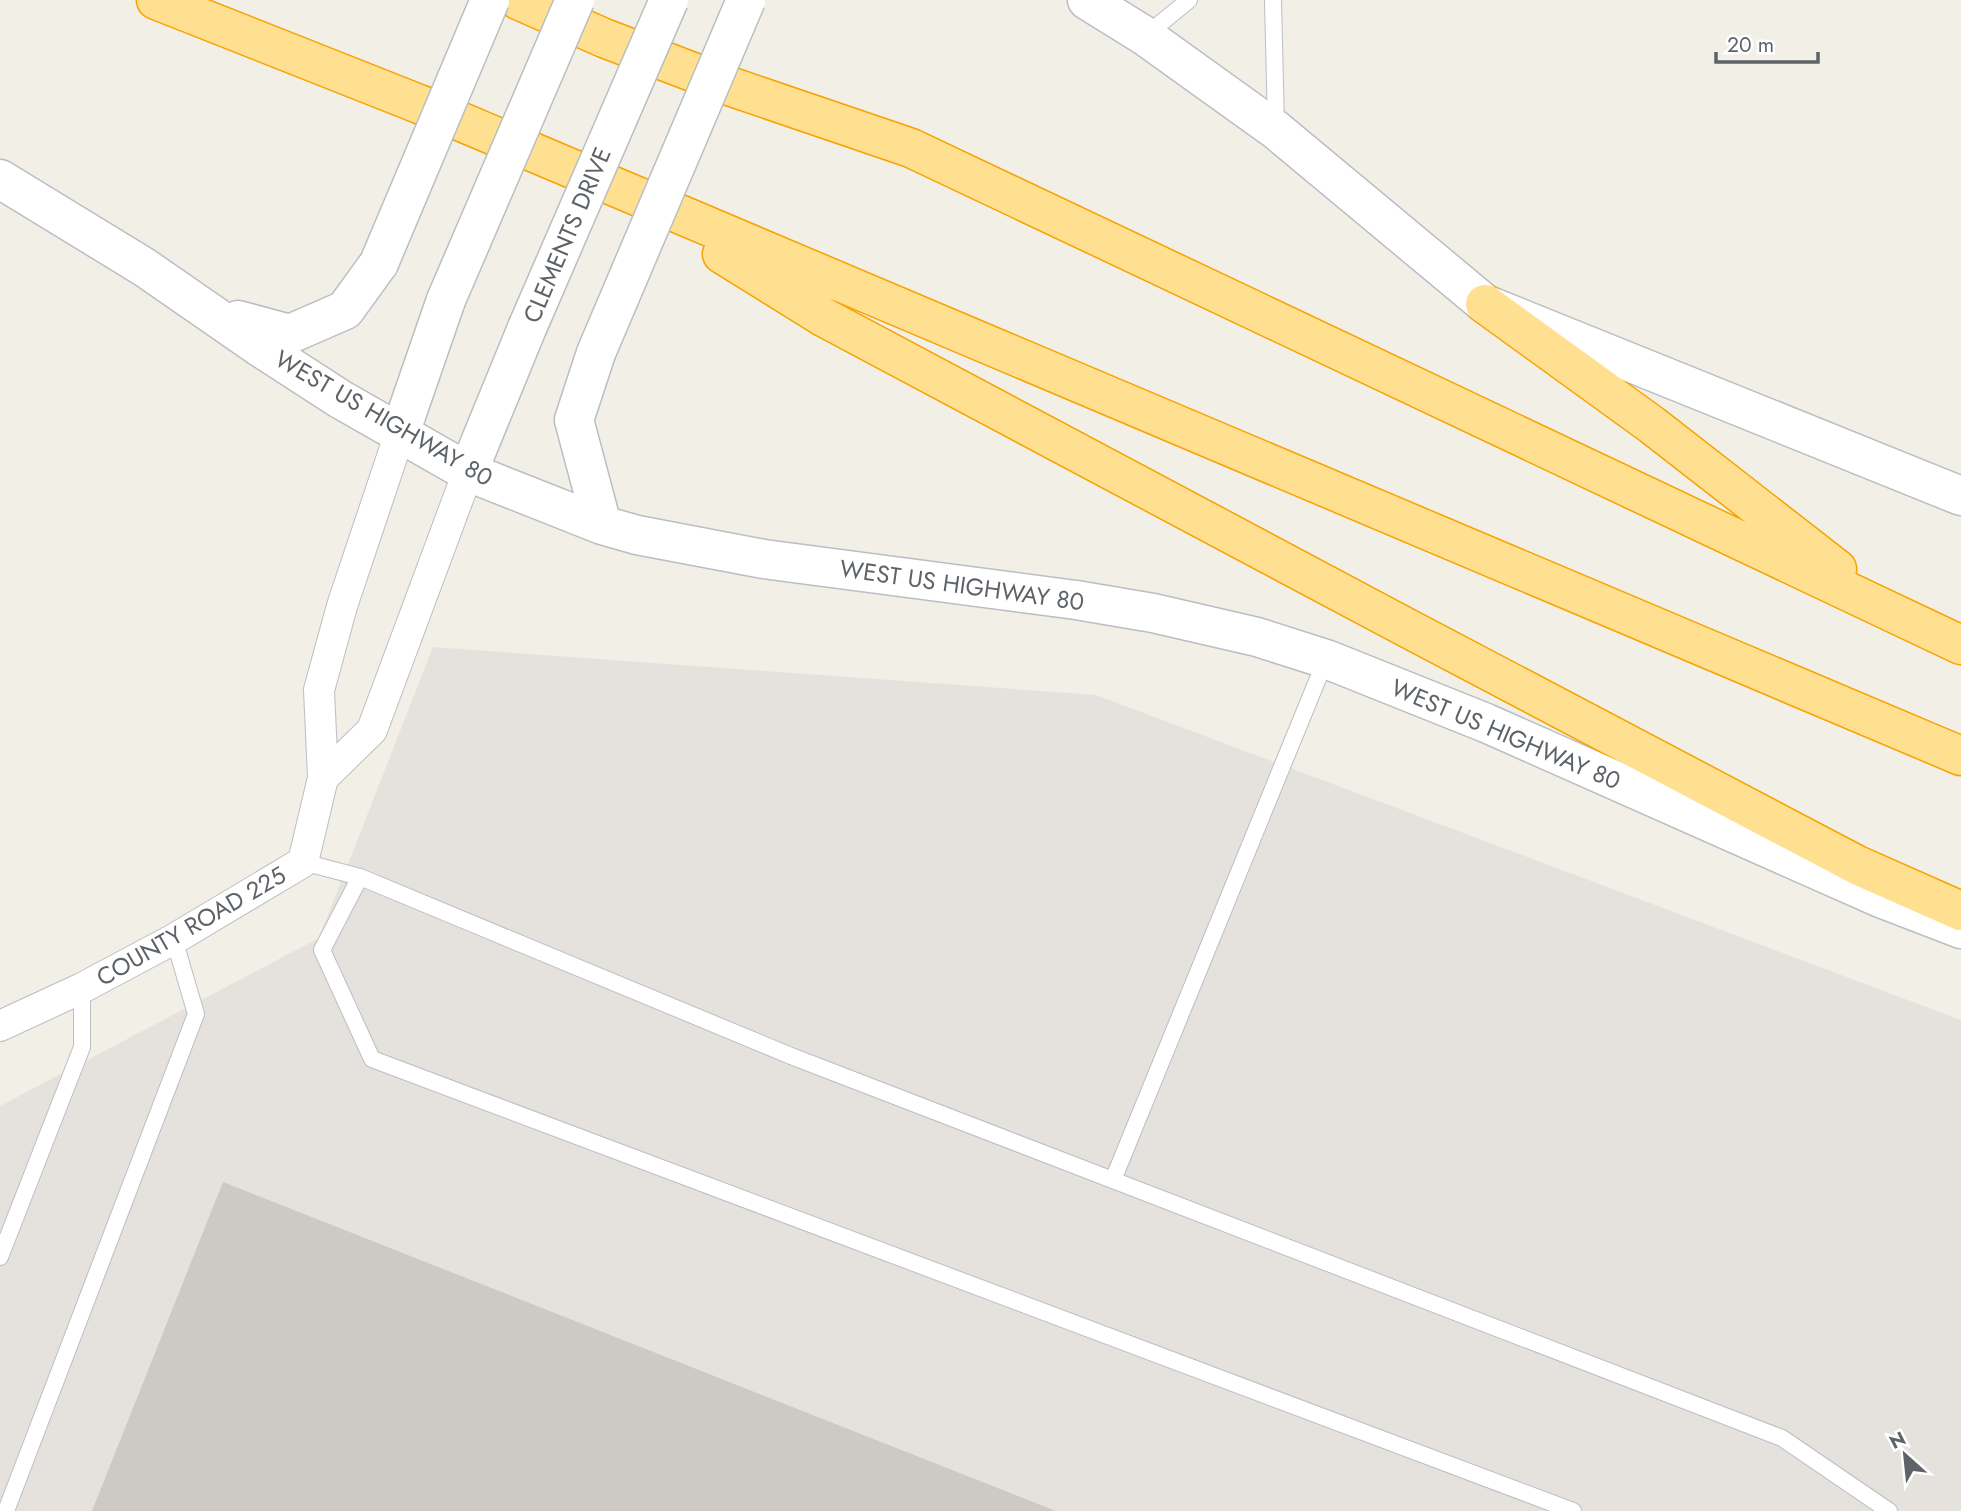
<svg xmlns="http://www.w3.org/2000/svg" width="1961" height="1511" font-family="Jost,sans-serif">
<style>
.industrial{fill:#e5e2de}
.building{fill:#cdc9c3}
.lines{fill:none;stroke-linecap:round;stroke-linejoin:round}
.service-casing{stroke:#bbbec3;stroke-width:18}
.minor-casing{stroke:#bbbec3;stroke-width:32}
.secondary-casing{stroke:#babec3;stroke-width:41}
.motorway-casing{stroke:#f8a200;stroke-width:41}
.service{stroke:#fff;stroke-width:16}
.minor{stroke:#fff;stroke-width:30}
.secondary{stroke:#fff;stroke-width:38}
.motorway{stroke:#ffdf90;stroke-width:38}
.secondary-bridge-casing{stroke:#babec3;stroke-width:41;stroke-linecap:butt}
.secondary-bridge{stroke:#fff;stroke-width:38}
.labels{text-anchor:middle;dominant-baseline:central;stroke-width:6;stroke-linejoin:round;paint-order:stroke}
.street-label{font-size:24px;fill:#5e6368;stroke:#fff}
</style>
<rect width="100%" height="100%" fill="#f1efe6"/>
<path class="industrial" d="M433,647L1096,695L1961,1020V1511H0V1106L319,938Z"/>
<path class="building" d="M223,1182L1056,1511H92Z"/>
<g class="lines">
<defs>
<path id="service" d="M1273,0L1276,127
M1145,36L1189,0
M303,862L360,877L791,1056L1782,1438L1889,1511
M360,877L322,950L372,1059L1573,1511
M1113,1180L1326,659
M0,1257L82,1047V988
M6,1511L196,1014L174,939"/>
<path id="minor" d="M323,778L372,730L468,472
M0,1026L82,988L174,939L303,862L323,778L319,690L342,606L400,433"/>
<path id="secondary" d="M1087,0L1145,36L1276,130L1485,304L1961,496
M0,179L144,267L258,346L340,399L468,472L602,525L637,535L764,559L1076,600L1153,613L1257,637L1326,659L1486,723L1878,897L1961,929
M238,320L290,334L345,310L379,263
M596,353L574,420L602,525
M400,433L446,300
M468,472L527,328"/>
<path id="motorway" d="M156,0L419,104L1961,756
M518,0L604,38L729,86L911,148L1961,645
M722,254L825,318L1411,630L1857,865L1961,911
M1485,304L1652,425L1837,569"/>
</defs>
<use href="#service" class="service-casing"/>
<use href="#minor" class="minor-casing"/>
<use href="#secondary" class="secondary-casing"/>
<use href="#motorway" class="motorway-casing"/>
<use href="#service" class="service"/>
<use href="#minor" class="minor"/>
<use href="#secondary" class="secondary"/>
<use href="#motorway" class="motorway"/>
<defs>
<path id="secondary-bridge" d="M379,263L490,0
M446,300L575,0
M527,328L669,0
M596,353L746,0"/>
</defs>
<use href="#secondary-bridge" class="secondary-bridge-casing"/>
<use href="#secondary-bridge" class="secondary-bridge"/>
</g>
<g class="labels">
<g class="street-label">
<text transform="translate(567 235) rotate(-67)">CLEMENTS DRIVE</text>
<text transform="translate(384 418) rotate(30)">WEST US HIGHWAY 80</text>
<text transform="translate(962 585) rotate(8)">WEST US HIGHWAY 80</text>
<text transform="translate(1506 734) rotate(23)">WEST US HIGHWAY 80</text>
<text transform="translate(191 926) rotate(-30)">COUNTY ROAD 225</text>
</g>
</g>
<g transform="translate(1905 1455) rotate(333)" stroke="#ffffff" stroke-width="5" paint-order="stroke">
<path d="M0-5L12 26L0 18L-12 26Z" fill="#5e6368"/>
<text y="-10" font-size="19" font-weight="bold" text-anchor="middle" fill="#5e6368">N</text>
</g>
<path d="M1716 52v10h102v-10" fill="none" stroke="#5e6368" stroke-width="3.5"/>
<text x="1727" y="52" font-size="21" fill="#5e6368" stroke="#ffffff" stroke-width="5" paint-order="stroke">20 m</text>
</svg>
